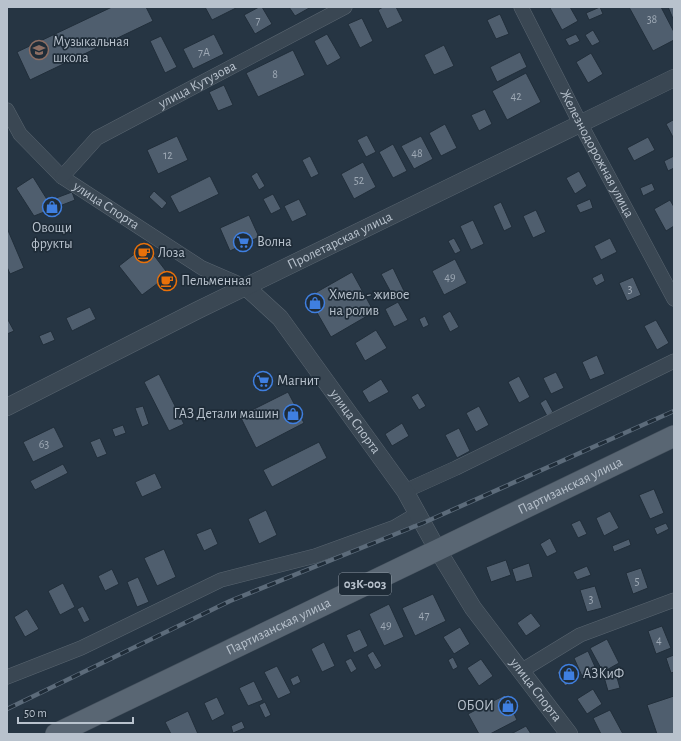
<svg xmlns="http://www.w3.org/2000/svg" width="681" height="741" font-family="'Alegreya Sans',sans-serif">
<style>
.building{fill:#4f5e6e;stroke:#212e3a}
.lines{fill:none;stroke-linecap:round;stroke-linejoin:round}
.minor-casing{stroke:#596570;stroke-width:15}
.tertiary-casing{stroke:#596570;stroke-width:18}
.primary-casing{stroke:#44505c;stroke-width:22}
.minor{stroke:#3a4753;stroke-width:14}
.tertiary{stroke:#3a4753;stroke-width:17}
.primary{stroke:#596673;stroke-width:21}
.rail-casing{stroke:#5c6b7a;stroke-width:4.5}
.rail{stroke:#1f2c38;stroke-width:3;stroke-dasharray:9;stroke-linecap:butt}
.labels{text-anchor:middle;dominant-baseline:central;stroke-width:3.5;stroke-linejoin:round;paint-order:stroke}
.number-label{font-size:12px;fill:#9ea9b5}
.shield{fill:#1f2c38;stroke:#8a95a0;stroke-width:1}
.shield-label{font-size:13px;font-weight:bold;fill:#b8c2cd}
.poi-label{font-size:14px;fill:#b8c2cd;stroke:#1f2c38;text-anchor:start}
.street-label{font-size:14px;fill:#b8c2cd;stroke:#1f2c38}
</style>
<rect width="100%" height="100%" fill="#263543"/>
<path class="building" d="M112,7H146L153,21L30,80L17,52Z
M205,7H235L236,8L212,20Z
M259,7H262L272,24L255,34L244,15Z
M289,7H311L295,16Z
M383,7H396L403,21L387,29L378,10Z
M553,7H570L578,21L562,30L550,8Z
M600,7L603,14L589,20L586,13Z
M629,7H661L674,32V40L653,51Z
M668,7H674V21Z
M500,14L509,34L496,39L487,20Z
M362,18L373,41L360,48L348,24Z
M593,30L600,42L592,46L585,35Z
M214,34L224,54L193,69L183,49Z
M327,34L341,58L327,66L314,41Z
M576,34L580,41L569,46L565,39Z
M161,36L177,67L165,73L150,41Z
M444,45L454,66L434,75L424,55Z
M293,50L305,75L258,97L246,73Z
M520,52L527,67L497,82L490,67Z
M591,53L603,74L588,83L576,62Z
M526,73L541,102L507,120L492,91Z
M224,85L233,105L218,111L209,92Z
M485,109L492,124L479,131L471,115Z
M673,120L674,123V139L666,124Z
M445,124L457,148L441,156L429,133Z
M367,135L376,152L366,157L357,140Z
M177,136L188,160L158,174L147,150Z
M421,136L433,159L414,169L401,146Z
M648,137L655,150L634,161L627,148Z
M393,144L407,171L393,178L379,152Z
M310,156L319,174L311,178L302,160Z
M674,156V168L668,171L664,161Z
M363,162L376,187L354,199L341,174Z
M579,171L587,186L575,194L566,178Z
M257,172L265,186L259,190L251,176Z
M210,176L219,194L179,213L170,196Z
M33,177L48,201L72,192L75,200L34,216L16,188Z
M652,183L655,190L643,196L640,188Z
M154,191L167,203L162,209L149,197Z
M273,194L281,209L271,214L263,199Z
M299,199L307,215L292,222L284,206Z
M590,199L593,208L580,213L576,205Z
M670,200L674,207V226L666,231L654,209Z
M501,202L512,227L504,231L493,206Z
M536,210L546,232L533,238L523,216Z
M249,215L259,237L230,251L220,228Z
M473,220L484,244L471,250L460,226Z
M7,228L24,268L10,274L7,267Z
M454,238L461,251L455,254L448,241Z
M610,238L617,252L601,260L594,246Z
M146,245L169,275L142,295L119,266Z
M455,259L467,283L444,295L432,271Z
M393,268L405,293L394,298L381,274Z
M352,272L374,312L331,337L308,297Z
M602,273L605,281L596,286L592,278Z
M633,277L641,295L627,301L619,283Z
M398,302L408,320L394,327L385,309Z
M90,307L96,319L72,331L66,318Z
M450,311L459,327L450,332L442,316Z
M425,316L429,325L423,328L419,319Z
M7,318L14,331L7,334Z
M656,320L669,343L657,350L644,326Z
M376,330L387,348L365,361L355,343Z
M51,331L55,340L43,345L39,336Z
M597,355L605,374L590,380L582,362Z
M556,372L564,388L551,394L543,378Z
M159,374L184,424L169,431L144,382Z
M519,376L530,397L519,403L508,382Z
M381,379L389,392L369,403L362,391Z
M288,392L304,423L256,448L240,416Z
M418,393L426,406L419,410L411,397Z
M546,399L553,412L547,416L540,403Z
M143,406L149,424L142,427L135,408Z
M479,406L489,425L476,432L466,413Z
M402,423L409,436L392,446L385,434Z
M123,425L126,433L115,437L112,429Z
M54,427L64,447L33,462L23,442Z
M459,428L470,451L457,458L445,435Z
M100,438L107,454L97,458L90,442Z
M319,442L327,458L272,487L263,470Z
M63,464L68,473L35,490L30,481Z
M155,473L162,488L142,497L135,482Z
M654,489L664,513L650,519L639,495Z
M266,510L277,535L259,544L248,519Z
M610,511L619,528L604,536L596,518Z
M580,520L587,534L578,538L571,524Z
M666,523L669,529L657,535L654,528Z
M211,528L218,544L204,551L196,534Z
M550,538L557,552L547,557L540,544Z
M629,539L631,545L614,552L612,546Z
M164,549L176,577L157,586L144,558Z
M506,560L511,575L491,582L486,567Z
M529,563L533,577L516,582L512,569Z
M587,566L591,575L577,580L573,572Z
M641,568L648,588L633,594L626,573Z
M112,569L119,584L105,591L98,576Z
M138,577L149,602L137,607L127,582Z
M63,583L75,607L60,615L48,591Z
M595,586L602,608L587,612L580,590Z
M433,594L446,621L415,636L402,608Z
M389,604L404,637L384,646L369,614Z
M83,606L90,620L84,623L77,609Z
M27,609L39,629L25,637L14,617Z
M531,613L541,626L526,636L517,623Z
M662,626L671,648L656,654L648,631Z
M460,627L470,644L454,654L443,637Z
M360,629L368,646L354,653L346,635Z
M607,639L619,663L603,672L590,648Z
M324,642L335,666L322,672L311,649Z
M373,651L382,666L375,670L367,655Z
M588,651L596,669L582,676L574,658Z
M674,655V672L671,673L666,658Z
M453,657L458,667L453,670L448,660Z
M351,658L357,669L351,673L345,661Z
M481,659L493,676L479,686L467,668Z
M572,663L580,677L565,686L557,672Z
M277,666L291,693L278,699L264,672Z
M616,674L620,688L608,691L604,677Z
M298,675L301,682L293,686L290,679Z
M254,681L263,700L248,706L239,688Z
M593,689L602,704L587,714L577,699Z
M505,695L517,720L490,734H479L468,714Z
M674,696V734H657L647,705Z
M217,697L225,714L212,721L204,703Z
M265,702L271,715L265,718L259,705Z
M610,710L623,734H601L593,718Z
M188,711L198,734H171L165,722Z
M242,721L245,728L233,733L231,726Z
M526,726L531,734H511Z"/>
<g class="lines">
<defs>
<g id="minor">
<path id="s1" d="M521,7L580,123L674,299"/>
<path id="s2" d="M7,110L20,134L62,177L202,268L246,287"/>
<path id="s3" d="M62,177L97,138L345,7"/>
<path d="M405,491L456,468L674,361"/>
<path d="M521,671L580,635L674,600"/>
<path d="M7,677L81,648L221,580L315,556L395,527L417,514"/>
</g>
<g id="tertiary">
<path id="s4" d="M246,287L280,318L405,491L437,549L473,608L569,734"/>
<path id="s5" d="M7,407L198,310L674,78"/>
</g>
<g id="primary">
<path id="s6" d="M56,734L674,436"/>
</g>
</defs>
<use href="#minor" class="minor-casing"/>
<use href="#tertiary" class="tertiary-casing"/>
<use href="#primary" class="primary-casing"/>
<use href="#minor" class="minor"/>
<use href="#tertiary" class="tertiary"/>
<use href="#primary" class="primary"/>
<defs>
<path id="rail" d="M7,709L230,601L423,523L674,411"/>
</defs>
<use href="#rail" class="rail-casing"/>
<use href="#rail" class="rail"/>
</g>
<defs>
<symbol id="school-ring" viewBox="-11 -11 22 22"><circle r="9.5" fill="#1f2c38" stroke="#8d6e63" stroke-width="1.5"/><path d="M0-5L7-2L0 1L-7-2ZM-4 1L0 2.5L4 1V4Q0 6-4 4Z" fill="#8d6e63"/></symbol>
<symbol id="shop-ring" viewBox="-11 -11 22 22"><circle r="9.5" fill="#1f2c38" stroke="#3f7fe0" stroke-width="1.5"/><path d="M-5-2.5h2.3a2.7 3.5 0 0 1 5.4 0H5L5.5 6h-11ZM-1.5-2.5h3a1.5 2.3 0 0 0-3 0Z" fill="#3f7fe0"/></symbol>
<symbol id="supermarket-ring" viewBox="-11 -11 22 22"><circle r="9.5" fill="#1f2c38" stroke="#3f7fe0" stroke-width="1.5"/><path d="M-6-5.5h2.5l.6 2H6L4.5 2H-2.5L-4.4-4H-6ZM-1.5 3.2a1.3 1.3 0 1 0 .1 0ZM3 3.2a1.3 1.3 0 1 0 .1 0Z" fill="#3f7fe0"/></symbol>
<symbol id="cafe-ring" viewBox="-11 -11 22 22"><circle r="9.5" fill="#1f2c38" stroke="#e8710a" stroke-width="1.5"/><path d="M-5.5-4.5H6V0H3Q3 3.5 0 3.5H-2.5Q-5.5 3.5-5.5 0ZM3-3.2v2h1.7v-2ZM-6 4.5H4V6H-6Z" fill="#e8710a"/></symbol>
</defs>
<g fill-rule="evenodd">
<use href="#school-ring" x="28" y="39" width="22" height="22"/>
<use href="#shop-ring" x="41" y="196" width="22" height="22"/>
<use href="#supermarket-ring" x="232" y="231" width="22" height="22"/>
<use href="#cafe-ring" x="133" y="242" width="22" height="22"/>
<use href="#cafe-ring" x="156" y="270" width="22" height="22"/>
<use href="#shop-ring" x="304" y="292" width="22" height="22"/>
<use href="#supermarket-ring" x="252" y="370" width="22" height="22"/>
<use href="#shop-ring" x="282" y="403" width="22" height="22"/>
<use href="#shop-ring" x="558" y="663" width="22" height="22"/>
<use href="#shop-ring" x="497" y="695" width="22" height="22"/>
</g>
<g class="labels">
<g class="number-label">
<text x="652" y="19">38</text>
<text x="258" y="20">7</text>
<text x="204" y="52">7А</text>
<text x="275" y="74">8</text>
<text x="516" y="96">42</text>
<text x="417" y="153">48</text>
<text x="168" y="155">12</text>
<text x="359" y="180">52</text>
<text x="450" y="277">49</text>
<text x="630" y="289">3</text>
<text x="44" y="444">63</text>
<text x="637" y="581">5</text>
<text x="591" y="599">3</text>
<text x="424" y="615">47</text>
<text x="386" y="625">49</text>
<text x="659" y="640">4</text>
</g>
<rect class="shield" x="339" y="573" width="52" height="22" rx="3"/>
<g class="shield-label">
<text x="365" y="584">03К-003</text>
</g>
<g class="poi-label">
<text x="53" y="42">Музыкальная<tspan x="53" dy="16">школа</tspan></text>
<text x="52" y="228" text-anchor="middle">Овощи<tspan x="52" dy="16">фрукты</tspan></text>
<text x="257" y="242">Волна</text>
<text x="158" y="253">Лоза</text>
<text x="181" y="281">Пельменная</text>
<text x="329" y="295">Хмель - живое<tspan x="329" dy="16">на ролив</tspan></text>
<text x="277" y="381">Магнит</text>
<text x="279" y="414" text-anchor="end">ГАЗ Детали машин</text>
<text x="583" y="674">АЗКиФ</text>
<text x="494" y="706" text-anchor="end">ОБОИ</text>
</g>
<g class="street-label">
<text stroke="none"><textPath href="#s3" startOffset="166">улица Кутузова</textPath></text>
<text stroke="none"><textPath href="#s1" startOffset="165">Железнодорожная улица</textPath></text>
<text stroke="none"><textPath href="#s2" startOffset="140">улица Спорта</textPath></text>
<text stroke="none"><textPath href="#s5" startOffset="372">Пролетарская улица</textPath></text>
<text stroke="none"><textPath href="#s4" startOffset="174">улица Спорта</textPath></text>
<text stroke="none"><textPath href="#s6" startOffset="571">Партизанская улица</textPath></text>
<text stroke="none"><textPath href="#s6" startOffset="247">Партизанская улица</textPath></text>
<text stroke="none"><textPath href="#s4" startOffset="498">улица Спорта</textPath></text>
</g>
</g>
<rect width="681" height="741" fill="none" stroke="#b8c2cd" stroke-width="16"/>
<path d="M18 717v6h115v-6" fill="none" stroke="#b8c2cd" stroke-width="2"/>
<text x="24" y="717" font-size="12" fill="#b8c2cd" stroke="#1f2c38" stroke-width="3" paint-order="stroke">50 m</text>
</svg>
